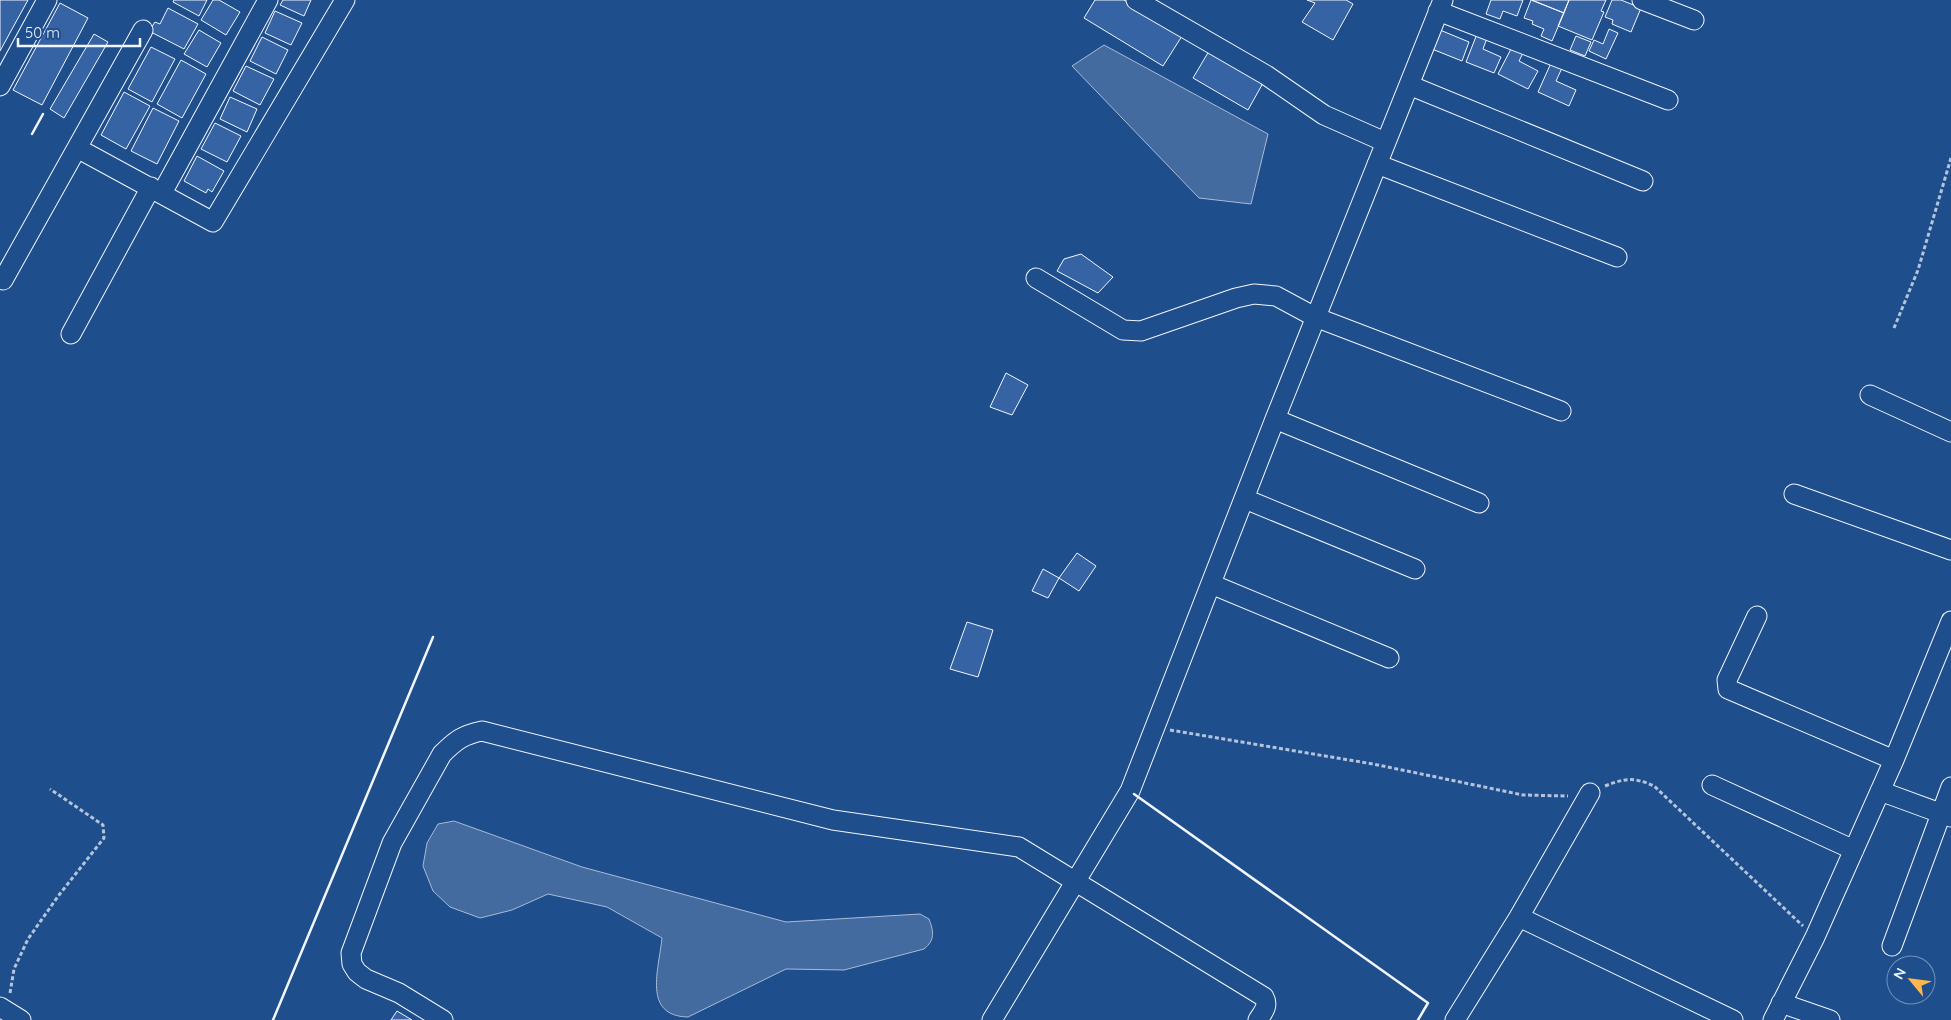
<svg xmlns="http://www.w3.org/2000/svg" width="1951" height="1020" font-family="Quicksand,sans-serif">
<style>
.water{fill:#446ba0;stroke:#a8bbd7}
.building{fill:#3563a3;stroke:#f2f6ff}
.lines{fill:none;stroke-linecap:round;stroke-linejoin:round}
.minor-casing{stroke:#f2f6ff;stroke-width:21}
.path{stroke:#b3c4dc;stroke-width:3;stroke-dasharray:4 2.5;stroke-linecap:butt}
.minor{stroke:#1f4e8c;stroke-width:19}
.wall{stroke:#f2f6ff;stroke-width:2.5}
</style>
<rect width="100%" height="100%" fill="#1f4e8c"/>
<path class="water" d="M1104,45L1268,134L1251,204L1199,198L1072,66Z
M454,821L582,867L786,922L920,914L929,919C934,932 935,940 924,949L844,970L786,969L688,1017C642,1016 659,969 662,938L607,907L548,894L512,910L480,918L450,907L433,891L423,866L427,843L438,824Z"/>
<path class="building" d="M0,0H28L0,51Z
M174,0H207L199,16L173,2Z
M213,0H219L240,12L226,35L201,20Z
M283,0H311L304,16L280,5Z
M1095,0H1124L1182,36L1163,66L1084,18Z
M1307,0H1346L1353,4L1333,40L1302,22L1315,3Z
M1491,0H1523L1517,16L1503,11L1500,19L1486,14Z
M1531,0L1564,13L1552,41L1541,36L1544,29L1532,24L1533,21L1524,18Z
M1532,0H1569L1564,13Z
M1569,0H1606L1601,11L1604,12L1592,40L1558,26Z
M1612,0H1621L1641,8L1631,32L1612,24L1613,20L1605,17Z
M60,3L88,18L42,105L13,90Z
M168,8L198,24L184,49L149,31L155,22L160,24Z
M275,11L302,23L291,45L265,33Z
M1609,29L1618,33L1606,59L1589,51L1594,40L1603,44Z
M199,30L221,43L207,67L184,54Z
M1440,30L1469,42L1462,61L1432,49Z
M94,34L108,42L64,118L50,109Z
M1477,34L1487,38L1483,49L1501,57L1494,73L1466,62Z
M1576,36L1591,42L1585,56L1570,50Z
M262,37L288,50L276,74L250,61Z
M151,47L175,59L152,102L128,89Z
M1512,47L1523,53L1519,61L1538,71L1528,89L1498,74Z
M1209,51L1263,83L1248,110L1193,78Z
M181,60L206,74L182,118L157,104Z
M1551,63L1562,68L1556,81L1576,90L1569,106L1538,92Z
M246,66L274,79L260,105L233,91Z
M124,92L150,106L126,149L101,135Z
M230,97L257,109L247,132L220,119Z
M153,108L179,121L157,164L131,151Z
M215,123L241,136L227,162L201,149Z
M197,156L224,171L212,192L208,189L206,193L184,181Z
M1081,254L1113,277L1098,293L1057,271L1064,259Z
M1006,373L1028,385L1012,415L990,407Z
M1077,553L1096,566L1079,591L1059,578Z
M1043,569L1059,578L1048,598L1032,591Z
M967,622L993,630L978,677L950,669Z
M397,1011L412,1020H391Z"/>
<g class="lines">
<defs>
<path id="minor" d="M1136,0L1266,75L1324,115L1385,142
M1642,0L1694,20
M1438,11L1668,100
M1409,85L1643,181
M0,86L47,0
M77,148L213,222L345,0
M1377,164L1617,257
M162,193L268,0
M1036,278L1123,330L1141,331L1236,298L1254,294L1276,296L1315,317L1561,411
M3,280L143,30
M71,334L151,187
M1870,395L1951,432
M1275,419L1479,503
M1794,494L1951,550
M1245,499L1415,569
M1211,584L1389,658
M1757,616L1727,680L1728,689L1894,760
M1712,785L1854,850
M1880,791L1951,817
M1519,917L1733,1020
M1892,946L1951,787
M1781,1003L1830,1020
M0,1007L21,1020
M443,1020L399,993L366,979L357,972L352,964L351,953L392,843L442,754C456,740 463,735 482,731L833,820L1019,847L1264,997C1269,1006 1263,1012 1258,1020
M992,1020L1130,791L1275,419L1443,0
M1455,1020L1519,917L1590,793
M1773,1020L1815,937L1894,760L1951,621"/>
</defs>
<use href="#minor" class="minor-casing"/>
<path class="path" d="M1894,328L1918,270L1951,158
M1170,730L1373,764L1523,795L1568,796
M1605,786C1625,778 1634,777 1654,786L1803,926
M10,993L14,969L28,939L59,895L104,838L103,825L50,789"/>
<use href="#minor" class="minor"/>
<path class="wall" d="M32,134L43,114
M1134,794L1428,1003L1418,1020
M273,1020L433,637"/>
</g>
<g transform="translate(1911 980) rotate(299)"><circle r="24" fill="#1f4e8c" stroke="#7391ba"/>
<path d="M0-4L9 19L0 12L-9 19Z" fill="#ffb74d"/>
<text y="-8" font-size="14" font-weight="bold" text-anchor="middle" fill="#f2f6ff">N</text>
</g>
<path d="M18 38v8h122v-8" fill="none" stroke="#f2f6ff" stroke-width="2.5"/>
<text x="25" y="38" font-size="15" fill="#f2f6ff" stroke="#1f4e8c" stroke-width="4" paint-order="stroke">50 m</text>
</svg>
